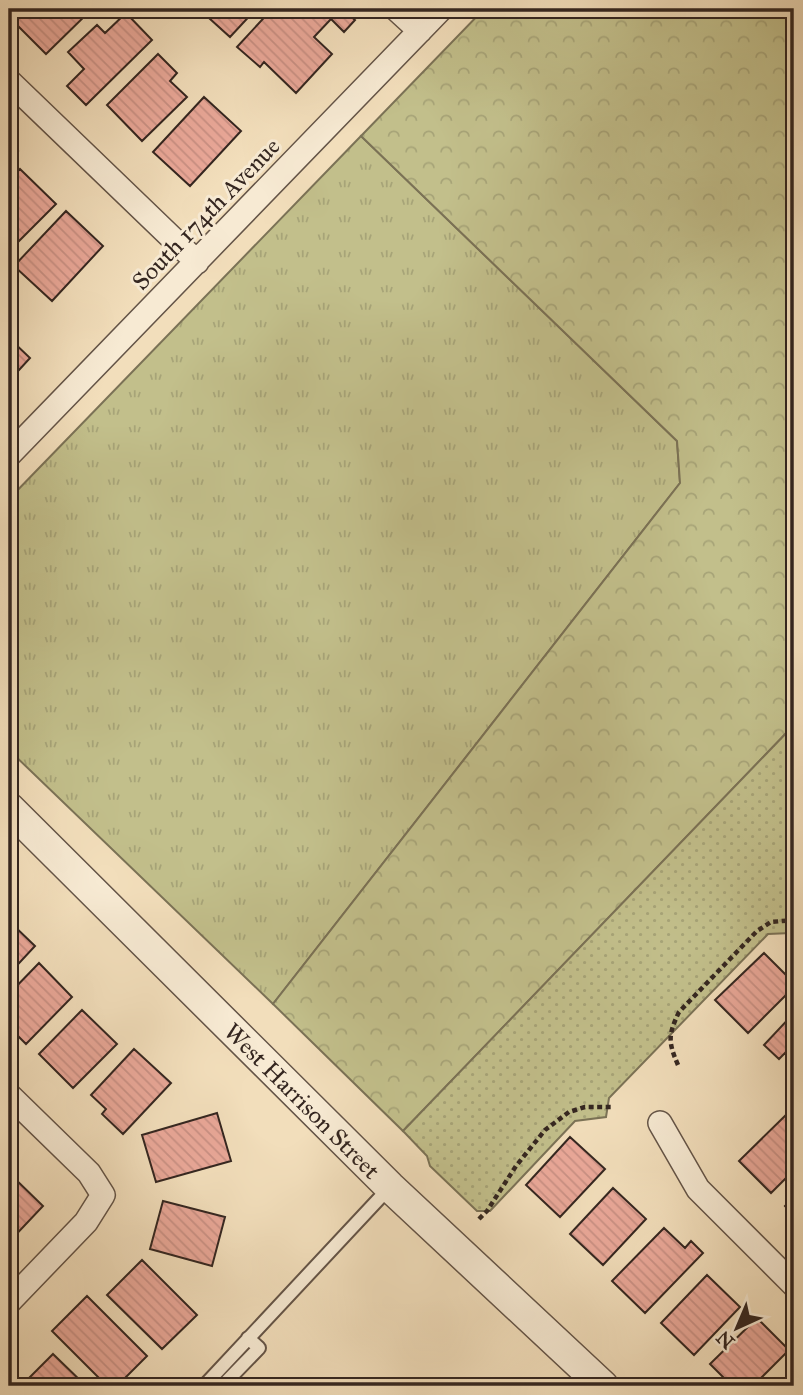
<svg xmlns="http://www.w3.org/2000/svg" width="803" height="1395" font-family="'IM FELL Great Primer',serif">
<style>
.grass{fill:url(#grass-tufts);stroke:#7b7256;stroke-width:2}
.park{fill:url(#park-crowns);stroke:#7b7256;stroke-width:2}
.garden{fill:url(#garden-dots);stroke:#7b7256;stroke-width:2}
.building{fill:url(#building-back-hatch);stroke:#342620;stroke-width:2}
.lines{fill:none;stroke-linecap:round;stroke-linejoin:round}
.service-casing{stroke:#645447;stroke-width:16}
.minor-casing{stroke:#645447;stroke-width:26}
.tertiary-casing{stroke:#645447;stroke-width:33}
.path{stroke:#342620;stroke-width:4.5;stroke-dasharray:5 3.5;stroke-linecap:butt}
.service{stroke:#f7ead3;stroke-width:12}
.minor{stroke:#f7ead3;stroke-width:23}
.tertiary{stroke:#f7ead3;stroke-width:30}
.labels{text-anchor:middle;dominant-baseline:central;stroke-width:6;stroke-linejoin:round;paint-order:stroke}
.street-label{font-size:24px;fill:#342620;stroke:#f7ead3}
</style>
<defs>
<pattern id="grass-tufts" width="24" height="20" patternUnits="userSpaceOnUse" patternTransform="scale(1.75)"><rect width="24" height="20" fill="#c2bf8b"/><path d="M3 7l-1-3M5 7V3M7 7l1-3M15 17l-1-3M17 17v-4M19 17l1-3" fill="none" stroke="#a7a478"/></pattern>
<pattern id="park-crowns" width="20" height="18" patternUnits="userSpaceOnUse" patternTransform="scale(1.75)"><rect width="20" height="18" fill="#c2bf8b"/><path d="M2 6a3 3 0 1 1 6 0M12 15a3 3 0 1 1 6 0" fill="none" stroke="#a7a478"/></pattern>
<pattern id="garden-dots" width="8" height="8" patternUnits="userSpaceOnUse" patternTransform="scale(1.75)"><rect width="8" height="8" fill="#c2bf8b"/><path d="M2 2h.1M6 6h.1" fill="none" stroke="#a7a478" stroke-width="1.8" stroke-linecap="round"/></pattern>
<pattern id="building-back-hatch" width="6" height="6" patternUnits="userSpaceOnUse" patternTransform="scale(1.75)"><rect width="6" height="6" fill="#eaa899"/><path d="M-1 5l2 2M0 0l6 6M5-1l2 2" fill="none" stroke="#c99084"/></pattern>
</defs>
<rect width="100%" height="100%" fill="#f2debb"/>
<filter id="stains"><feTurbulence type="fractalNoise" baseFrequency=".00286" numOctaves="4"/><feColorMatrix values="0 0 0 0 .2 0 0 0 0 .09 0 0 0 0 .02 0 0 0 .5 -.17"/></filter>
<radialGradient id="worn" r=".72"><stop offset=".6" stop-color="#630" stop-opacity="0"/><stop offset="1" stop-color="#630" stop-opacity=".3"/></radialGradient>
<path class="grass" d="M361,136L677,441L680,483L273,1004L9,750V499Z"/>
<path class="park" d="M484,9H794V725L403,1131L273,1004L680,483L677,441L361,136Z"/>
<path class="garden" d="M794,725V930L791,933L768,934L609,1098L606,1117L575,1121L490,1211H477L430,1166L427,1156L403,1131Z"/>
<path class="building" d="M21,9H92L46,54L11,19Z
M199,9H256L230,37Z
M272,9H342L355,20L344,32L331,19L314,37L332,54L296,93L264,62L260,67L237,47Z
M126,13L152,40L86,105L67,86L84,69L68,52L97,25L105,33Z
M158,54L177,73L170,81L187,97L142,141L107,105Z
M204,97L241,131L190,186L153,152Z
M9,142L18,151L9,160Z
M20,169L56,204L9,251V180Z
M66,211L103,246L52,301L14,266Z
M9,338L30,358L9,381Z
M9,921L35,946L9,974Z
M764,953L794,983V987L748,1033L715,1000Z
M39,963L72,997L26,1044L9,1027V994Z
M82,1010L117,1044L73,1088L39,1054Z
M794,1013V1062L785,1053L779,1059L764,1045Z
M134,1049L171,1083L123,1134L102,1114L106,1109L91,1095Z
M217,1113L231,1161L156,1182L142,1135Z
M788,1113L794,1119V1170L771,1193L739,1161Z
M570,1137L605,1169L560,1217L526,1185Z
M9,1173L43,1206L9,1242Z
M613,1188L646,1219L603,1265L570,1234Z
M794,1197V1216L785,1206Z
M163,1201L225,1217L212,1266L150,1249Z
M664,1228L685,1248L691,1241L703,1253L645,1313L612,1281Z
M142,1260L197,1315L162,1349L107,1295Z
M707,1275L740,1307L694,1355L661,1323Z
M87,1296L147,1356L117,1386H107L52,1331Z
M757,1318L789,1350L753,1386H732L710,1364Z
M53,1354L86,1386H21Z
M794,1370V1386H779Z"/>
<g class="lines">
<defs>
<path id="service" d="M204,1386L389,1188
M225,1386L227,1381L259,1348L248,1338"/>
<path id="minor" d="M396,9L420,31
M9,81L197,262
M9,455L441,9
M9,1095L89,1173L103,1195L86,1222L9,1302
M660,1123L698,1189L794,1285"/>
<path id="tertiary" d="M9,808L390,1187L603,1386"/>
</defs>
<use href="#service" class="service-casing"/>
<use href="#minor" class="minor-casing"/>
<use href="#tertiary" class="tertiary-casing"/>
<path class="path" d="M678,1065C668,1042 668,1035 679,1012L757,931L771,922L794,920
M479,1219L487,1211L516,1166L545,1130L569,1112L585,1107H611"/>
<use href="#service" class="service"/>
<use href="#minor" class="minor"/>
<use href="#tertiary" class="tertiary"/>
</g>
<g class="labels">
<g class="street-label">
<text transform="translate(206 214) rotate(-46)">South 174th Avenue</text>
<text transform="translate(302 1101) rotate(45)">West Harrison Street</text>
</g>
</g>
<rect width="803" height="1395" fill="none" stroke="#f2debb" stroke-width="35"/>
<rect x="10" y="10" width="782" height="1374" fill="none" stroke="#342620" stroke-width="3.5"/>
<rect x="18" y="18" width="768" height="1360" fill="none" stroke="#342620" stroke-width="2"/>
<g transform="translate(737 1328) rotate(224)" stroke="#f7ead3" stroke-width="5" paint-order="stroke">
<path d="M0-5L12 26L0 18L-12 26Z" fill="#342620"/>
<text y="-10" font-size="19" font-weight="bold" text-anchor="middle" fill="#342620">N</text>
</g>
<rect width="100%" height="100%" filter="url(#stains)"/>
<rect width="100%" height="100%" fill="url(#worn)"/>
</svg>
